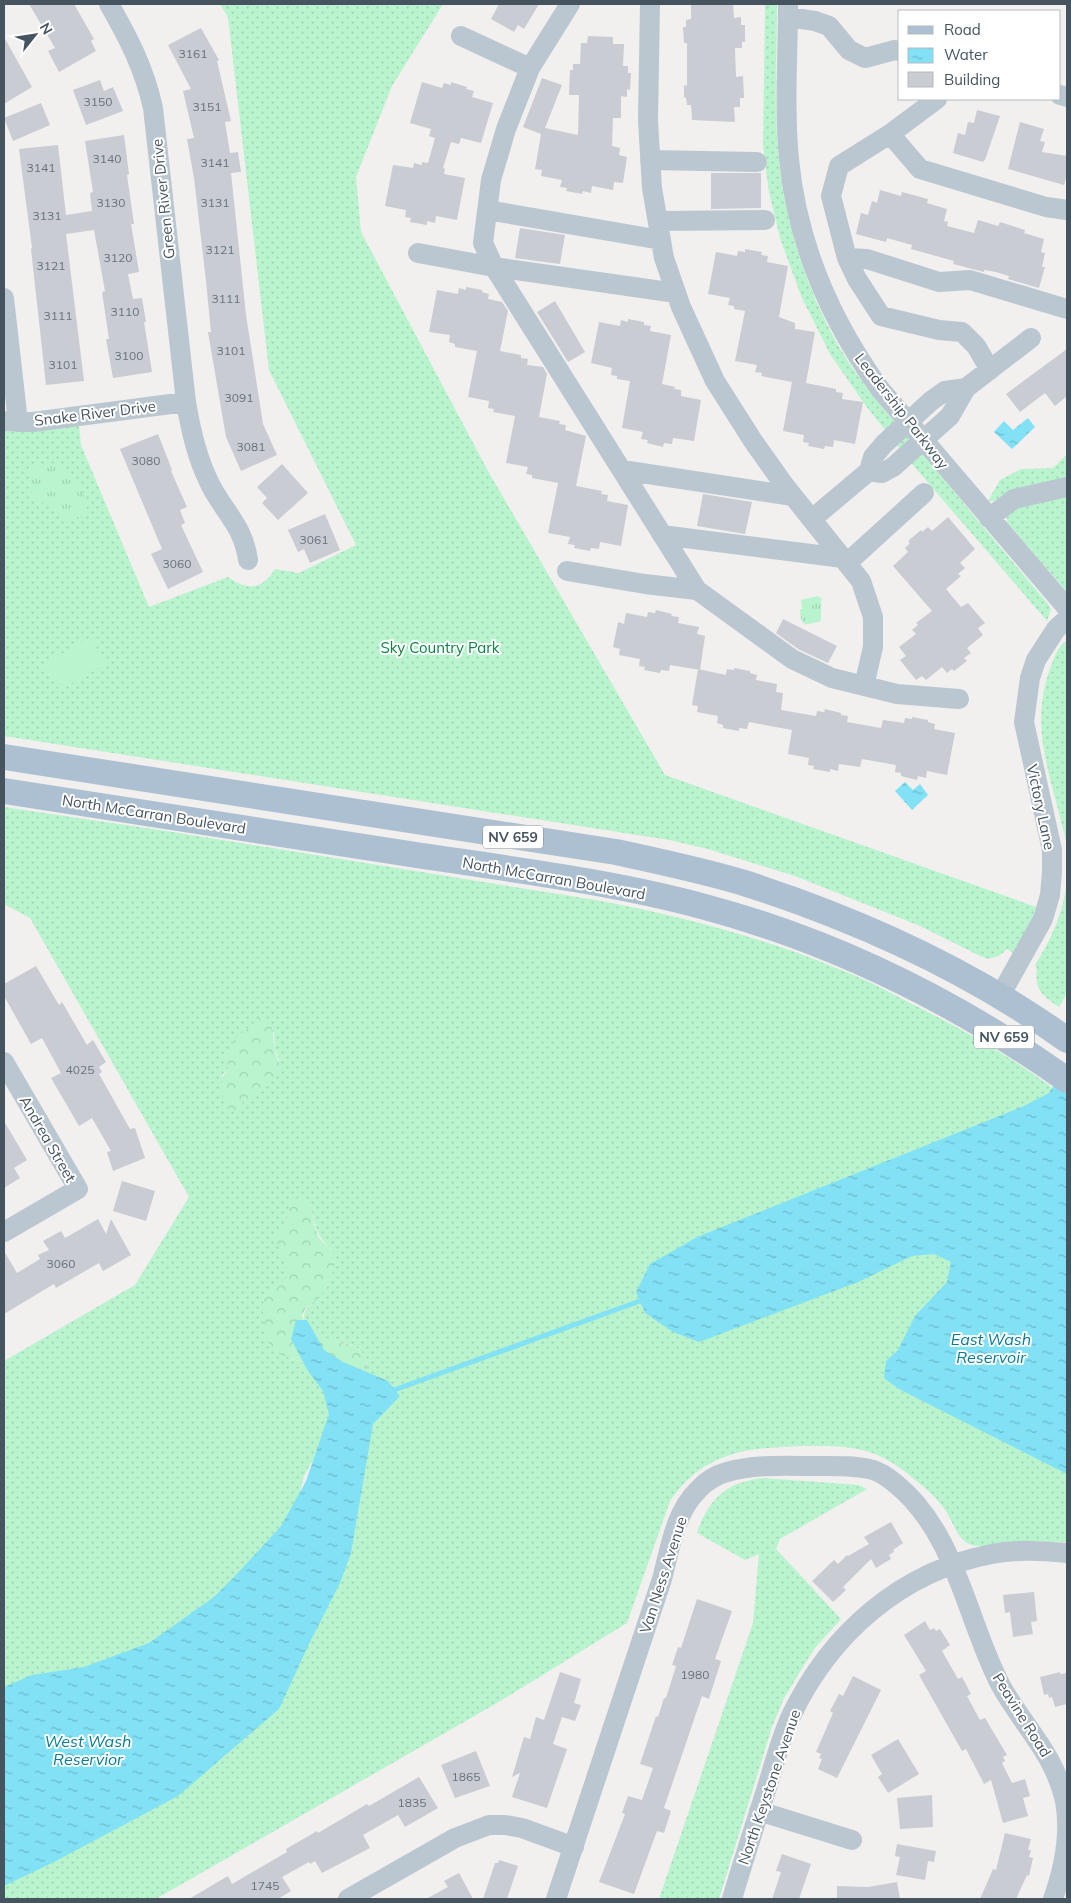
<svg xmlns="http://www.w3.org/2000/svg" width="1071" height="1903" font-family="Mulish,sans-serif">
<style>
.grass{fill:url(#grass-dots);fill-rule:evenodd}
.forest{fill:url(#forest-crowns)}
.park{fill:url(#park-tufts)}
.pitch{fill:#b9f4ce}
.water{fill:url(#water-ripples)}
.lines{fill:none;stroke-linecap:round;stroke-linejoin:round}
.stream{stroke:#82e1f5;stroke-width:5}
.building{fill:#c9ccd2}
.minor{stroke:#bbc7d0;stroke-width:20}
.major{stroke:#acc0d1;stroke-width:26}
.labels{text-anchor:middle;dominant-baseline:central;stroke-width:4;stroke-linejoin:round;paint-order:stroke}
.number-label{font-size:12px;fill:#66727c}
.shield{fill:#fff;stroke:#7d878f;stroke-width:1}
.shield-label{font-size:14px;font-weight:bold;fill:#45545f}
.street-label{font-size:15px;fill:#45545f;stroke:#fff}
.park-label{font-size:15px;fill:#0d8344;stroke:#fff}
.water-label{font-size:16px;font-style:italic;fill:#037c96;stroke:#fff}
</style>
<defs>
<pattern id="grass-dots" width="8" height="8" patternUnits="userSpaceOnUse" patternTransform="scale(1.25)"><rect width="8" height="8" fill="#b9f4ce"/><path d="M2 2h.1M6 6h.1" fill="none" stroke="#a0d3b3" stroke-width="1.8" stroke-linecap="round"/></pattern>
<pattern id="forest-crowns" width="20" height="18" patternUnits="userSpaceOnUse" patternTransform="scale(1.25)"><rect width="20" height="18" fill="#b9f4ce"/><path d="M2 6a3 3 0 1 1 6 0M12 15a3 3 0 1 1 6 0" fill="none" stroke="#a0d3b3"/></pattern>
<pattern id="park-tufts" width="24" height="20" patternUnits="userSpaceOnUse" patternTransform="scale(1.25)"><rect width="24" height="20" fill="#b9f4ce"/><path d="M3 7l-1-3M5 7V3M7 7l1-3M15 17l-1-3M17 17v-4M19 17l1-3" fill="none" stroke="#a0d3b3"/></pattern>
<pattern id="water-ripples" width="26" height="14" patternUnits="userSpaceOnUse" patternTransform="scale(1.25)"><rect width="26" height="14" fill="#82e1f5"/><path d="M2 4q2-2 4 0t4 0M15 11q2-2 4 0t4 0" fill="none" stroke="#6cb9ca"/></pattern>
</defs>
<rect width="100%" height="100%" fill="#f2efef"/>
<path class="grass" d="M220,4H443L392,86L356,177L361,232L488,471L665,775L1036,907L1031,921L1013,953L1007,949L999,956L988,959L976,954L920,926L795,876L708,849L669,840L4,736V431L79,425L81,445L149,607L228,577C248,591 262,590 275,569L299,573L356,545L269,370L228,17Z
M765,4H777C777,59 773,116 780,170C788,232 808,291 838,345C861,385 892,419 922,453C964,504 1006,554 1048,604L1051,609L1047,621L912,464L866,406L830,354L801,296L780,238L769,192L763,145Z
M1067,431V478L1008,492L994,501H988L1000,480L1021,469L1053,468L1066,455Z
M1067,496V592L1007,522V516L1010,510Z
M1067,640V850C1066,836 1061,823 1058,809C1045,760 1032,719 1050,669C1054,658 1057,647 1067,640Z
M4,807L166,831L596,900C680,916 762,937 841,970C870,981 898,997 926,1011C975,1036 1024,1065 1067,1099V1542C1053,1542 1039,1541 1025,1542C1012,1542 980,1550 969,1544C956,1538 952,1518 943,1507C936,1498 928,1490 919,1483C906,1472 891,1460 875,1454C852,1445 828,1446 803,1446C747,1448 705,1451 670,1501L627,1623L497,1703L156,1899H4V1361L135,1285L189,1197L30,918L4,904ZM274,1032L275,1049L279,1060L260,1091L244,1100L237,1110L222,1075L228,1069L226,1053ZM290,1202L312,1212C315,1230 320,1239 333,1252C332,1261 333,1274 329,1283C323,1299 300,1305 304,1323C308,1340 341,1340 354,1346C358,1348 362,1353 366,1356L368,1385L316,1370L300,1361L289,1358L267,1293L287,1279V1267L280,1228L287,1221ZM316,1447L307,1565L293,1518L304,1476L315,1456Z
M1067,879V993L1059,1007C1042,995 1034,990 1037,968L1035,965C1052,938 1064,911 1067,879Z
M763,1478L859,1485L867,1489L780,1539L776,1549L841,1619L814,1649L784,1698L772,1727L719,1899H659L753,1623L759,1554L745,1560L697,1533C708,1499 727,1482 763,1478Z"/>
<path class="forest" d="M260,1018C278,1029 271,1032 275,1049C276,1057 280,1065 282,1073L260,1091L244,1100L237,1110L230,1112C220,1100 217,1082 228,1069L226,1053L236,1038Z
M293,1198L304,1200L312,1212L314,1225L319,1238L333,1252L335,1263L330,1282L321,1296L306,1308L302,1315L304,1326L315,1335L354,1346L366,1356L368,1385L316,1370L300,1361L275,1353L267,1340L263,1318V1303L267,1293L287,1279V1267L281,1256L276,1238L280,1228L287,1221L290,1202Z"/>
<path class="park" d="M47,463L58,464L66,468L86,498L87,507L83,516L68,520L61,517L47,504L36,500L32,494L30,468L34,465Z
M818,596L822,599L821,601V621C805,625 801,629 800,609H802L801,600Z"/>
<path class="pitch" d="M91,637L105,664L60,690L44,664Z"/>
<path class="water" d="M1028,418L1035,427L1012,449L994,432L1004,421L1013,430Z
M905,782L913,790L920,784L928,795L912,810L895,791Z
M1067,1066V1474L899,1389L884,1378L886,1361L898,1350L915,1316L947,1282L951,1262L934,1254L912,1256L858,1282L699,1342L673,1332L645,1313L636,1292L650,1264L697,1237L1024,1106L1049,1093Z
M296,1320H307L324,1350L343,1362L388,1381L400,1396L373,1424L351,1553L340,1583L309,1644L279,1709L178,1796L56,1861L4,1886V1687L32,1675L84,1667L149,1643L214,1597L236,1575L281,1526L306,1481L329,1414L323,1391L308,1371L291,1339Z"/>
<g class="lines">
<path class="stream" d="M394,1390L640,1301"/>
</g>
<path class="building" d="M29,4H74L94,39L91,41L96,51L59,72L48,51L55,48Z
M499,4H539L524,29L518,25L514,32L491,19Z
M691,4H733L734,18L741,17V25H745V42H742V48H735L736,77L743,76L744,98H740V107H734L735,122L692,120L691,105H687L686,98L684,97V85L687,86V43H684L683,27H686V20L691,19Z
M201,28L219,60L217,61L231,121L225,122L230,153L238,152L241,172L231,173L246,315L263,424L277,455L241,471L226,437L208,332H211L206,281L194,178L187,139L194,138L183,91L191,89L168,45Z
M588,36L613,37V44H624L623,66H628V73H631L630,90L627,89V97L621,96V118H613L612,146L620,148L619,155L627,157L623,183L614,182L613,190L592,186L591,193L583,191L582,194L566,191L567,188L560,187L562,180L541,176L542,170L535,169L541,134L523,127L542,78L562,85L545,128L578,135L579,95H569L570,70H573V64H580L581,43H587Z
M4,37L32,87L4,104Z
M100,80L104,91L113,87L123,111L86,125L73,90Z
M422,82L442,88L444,83L451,85V82L467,87L466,89L474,91L472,97L493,103L481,143L461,138L459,144L451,142L443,168L445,169L444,174L465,178L457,220L436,216L435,223L427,221V225L410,222L411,218L405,217L406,210L385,206L393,165L413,168L414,163L422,165V162L428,163L435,138L429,136L431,129L410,123Z
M41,103L50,125L13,141L4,118Z
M977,110L1000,116L985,160H984L983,162L953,153L958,133L965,135L968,122L974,123Z
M1020,122L1044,129L1040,141L1045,142L1042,152L1067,156V174L1064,185L1008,169Z
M124,135L129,174L127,175L134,224H131L139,272L128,274L133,299L142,298L146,322H144L152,372L113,378L106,339H109L102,292L105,291L94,230L66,234L84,381L46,385L31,249L32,248L19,149L58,145L66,215L92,211L90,193L93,192L85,141Z
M711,173H761V208L711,209Z
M880,190L901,196L902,192L928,199L927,203L947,209L944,221L948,222L947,226L974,233L978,220L998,226L1000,222L1025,230L1024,233L1044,239L1041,252L1045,253L1042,267H1045L1039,288L1008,279L1009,276L996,272L984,270V272L953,264L954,261L911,249L912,245L887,238L886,242L856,234L861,213L868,215L872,201L877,203Z
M520,228L565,235L560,264L515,258Z
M745,249L762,252L761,255L768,256L767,262L788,266L779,317L795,323V329L815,332L806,383L836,389V392L843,393L842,399L863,402L855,444L834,440L833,447L825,446L824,449L808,446L809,443L803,442L804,435L783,431L792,382L761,376L762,373L755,372L757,365L735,361L745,311L734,309V306L728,305L730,298L708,294L716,252L737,256L738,251L745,252Z
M466,287L482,290V292L489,294L488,299L502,302L508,311L500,351L521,355V358L528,359L527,365L543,367L547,374L539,417L560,421L559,424L566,425L565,430L586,436L576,486L602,491L601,494L608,495L607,501L628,505L621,546L600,542L599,549L591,548L590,551L574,548L575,545L568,544L570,537L548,533L558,483L532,478V475L526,474L528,467L506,463L515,416L493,412L494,409L488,408L489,401L468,397L477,351L455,347V344L449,342L450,335L429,332L437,290L458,294L459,288L466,290Z
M555,301L585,352L568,362L537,312Z
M628,319L644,322V325L651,326L650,331L671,335L662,384L675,387L674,389L681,390V396L701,400L694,441L673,438L672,444L664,443L663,447L647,443L648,440L641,439L643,432L622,428L630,381L617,379V376L611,375L612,368L591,363L599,322L620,326L621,320L628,322Z
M1067,349V396L1055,406L1045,393L1020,412L1006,394Z
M158,434L172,470L171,471L187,507L180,510L185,523L181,525L203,572L168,589L151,554L162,549L120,449Z
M282,464L308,493L278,520L262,503L267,498L257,487Z
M703,494L752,502L745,534L697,526Z
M325,514L340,550L310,563L304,549L298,552L288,530Z
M948,517L975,549L960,563L965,568L958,574L961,576L946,589L961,607L968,603L985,623L978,628L983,635L967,648L971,653L964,658L967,661L954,671L952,669L947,673L942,667L926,680L922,676L916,680L900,660L906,656L899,647L916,634L912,630L918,625L916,623L932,611L893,566L908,552L905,548L910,543L908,541L921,530L922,532L928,527L932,531Z
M656,610L672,614L671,616L679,617L678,623L699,627L697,634L705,636L700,670L670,665L669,671L661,670L660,673L644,670L645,667L639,666L640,659L619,655L620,649L613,647L618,622L624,624L626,613L647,617L648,612L655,613Z
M783,619L837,646L828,663L798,649L776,633Z
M734,668L750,671V673L757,675L756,680L777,684L776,692L783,693L781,710L816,716L817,711L824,712L825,709L841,713V715L848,716L847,722L881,728L883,720L904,723L905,718L912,719V717L928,720V722L935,724L934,729L955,733L947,775L927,771L926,778L918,776L917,780L901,776V773L895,772L896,765L862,759L860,767L839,764L838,771L830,769V772L813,769L814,766L808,765L809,758L788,754L792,730L749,722L747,729L739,728V731L723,728V725L717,723L718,716L697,712L698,706L692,705L698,669L726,675L727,669L734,670Z
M36,966L59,1005L62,1002L87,1045L93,1040L106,1062L99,1067L102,1072L99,1074L130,1129L135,1128L145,1158L113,1171L107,1152L111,1151L92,1118L79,1126L51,1078L61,1073L42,1038L31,1044L4,996V984Z
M4,1121L27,1160L14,1168L20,1178L4,1188Z
M122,1181L155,1191L146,1221L113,1211Z
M98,1219L106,1234L111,1219L131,1255L103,1271L99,1263L56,1288L54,1284L4,1314V1251L17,1273L40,1259L38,1255L49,1250L43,1241L61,1231L65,1238Z
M891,1522L903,1543L893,1550L894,1552L889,1555L891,1559L876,1568L871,1559L843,1587L846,1590L833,1602L812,1581L834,1560L838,1564L847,1555L848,1556L869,1544L864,1537Z
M1034,1592L1037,1621L1031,1622L1033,1634L1013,1637L1010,1612L1005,1613L1003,1595Z
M697,1599L732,1611L715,1659L721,1661L709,1699L702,1696L664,1808L671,1811L664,1833L657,1831L634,1894L599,1882L625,1814L622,1813L628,1796L642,1800L653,1768L640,1764L656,1716L658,1717L664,1698H666L676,1666L672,1665L678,1647L681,1648Z
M925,1621L930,1630L934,1628L936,1631L940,1629L950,1645L942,1651L958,1679L962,1677L971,1694L967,1696L980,1720L985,1718L1007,1755L1003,1757L1005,1761L1002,1763L1012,1783L1025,1779L1030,1796L1023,1798L1028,1816L1003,1823L991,1780L984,1784L966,1749L962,1751L919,1675L926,1671L904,1635Z
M560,1672L581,1679L574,1703L581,1705L575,1721L562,1717L553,1744L567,1749L547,1808L512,1797L520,1773L512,1777L524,1737L530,1739L536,1717L544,1720Z
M1060,1672V1674L1067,1673V1704L1055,1707L1052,1697L1049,1698L1048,1694L1044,1695L1040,1677Z
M853,1676L881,1690L837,1778L818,1769L822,1759L819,1758L821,1754L816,1752L833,1713L830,1711L839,1694L843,1696Z
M898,1739L919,1774L888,1793L878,1777L882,1774L871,1755Z
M476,1751L490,1786L455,1798L441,1765Z
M419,1777L438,1808L405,1827L398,1815L363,1835L370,1848L322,1873L315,1861L310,1864L309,1862L282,1877L291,1891L278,1899H189L228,1876L232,1884L287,1852L286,1849L317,1831L318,1833L367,1804L369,1806Z
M932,1795L933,1827L900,1829L897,1798Z
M1005,1833L1031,1839L1028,1850H1031L1029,1857L1033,1858L1029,1876L1027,1875L1016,1899H980L993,1869L996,1870Z
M897,1844L936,1851L934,1862L928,1861L925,1880L896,1875L900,1857L895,1856Z
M782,1854L811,1864L799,1899H772L781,1872L776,1871Z
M499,1860L518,1866L507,1899H483L495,1863H498Z
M459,1873L473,1899H426L448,1887L444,1881Z
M897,1882L900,1899H837V1886L868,1887Z"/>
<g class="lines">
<path class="minor" d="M109,4C129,39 144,68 153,108L186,402C191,431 197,458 210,484C225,514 243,525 248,560
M570,4L530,68L506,129L491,180L483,243L494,267L697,590
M650,4L648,121L652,188L664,258L681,307L715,381L753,441L785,486L861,581L873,617V647L864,686
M788,4C788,55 784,108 789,159C797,243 831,321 880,389L1067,608
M788,17L815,21L829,26L849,50L865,58L895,50L900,51
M461,36L530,68
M1060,95L1067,97
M890,134L920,169L1046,207L1067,210
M650,160L757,162
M487,210L661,240
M658,221L765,220
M418,253L494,267L676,293
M847,258L831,196L839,166L890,134L937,99
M4,298L18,422
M990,370L976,346L962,332L939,330L881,316L857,279L847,258L867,259L939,282L970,280L1067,309
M966,388L945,391L931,401L884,444L873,457L869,471L882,473L893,467L950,416L966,388L1031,338
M4,421L33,422L186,402
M622,470L793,496
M989,518L1014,499L1067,487
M812,519L869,471
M662,535L843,558
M847,563L924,493
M567,571L645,584L697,590L792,659L832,678L897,694L959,699
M1000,996L1043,919L1050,895L1052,872V850L1024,722L1030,678L1036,660L1056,629L1067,619
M4,1062L78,1189L4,1232
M759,1811L852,1840
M348,1899L455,1838L489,1825H505L522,1828L574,1847
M556,1899L662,1579C670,1549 675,1512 698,1490C705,1482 716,1475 727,1472C756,1464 786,1466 815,1466C834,1466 854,1465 873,1470C880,1472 890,1479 896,1484C956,1533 966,1618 1000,1684C1022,1725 1054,1752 1065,1801C1071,1834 1064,1868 1053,1899
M732,1899C743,1861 756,1822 768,1784C775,1761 781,1738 791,1716C830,1634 901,1571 992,1554C1016,1549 1043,1551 1067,1553"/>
<path class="major" d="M4,757L616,852C658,861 700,870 741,882C857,919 968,969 1067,1040
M4,791C135,811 266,831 397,852C499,868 606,880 705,907C836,942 956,1002 1067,1080"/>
</g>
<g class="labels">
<g class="number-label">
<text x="193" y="53">3161</text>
<text x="98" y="101">3150</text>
<text x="207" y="106">3151</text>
<text x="107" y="158">3140</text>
<text x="215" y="162">3141</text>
<text x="41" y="167">3141</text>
<text x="111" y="202">3130</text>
<text x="215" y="202">3131</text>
<text x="47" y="215">3131</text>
<text x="220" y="249">3121</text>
<text x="118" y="257">3120</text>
<text x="51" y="265">3121</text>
<text x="226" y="298">3111</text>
<text x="125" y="311">3110</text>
<text x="58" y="315">3111</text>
<text x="231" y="350">3101</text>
<text x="129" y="355">3100</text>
<text x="63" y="364">3101</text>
<text x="239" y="397">3091</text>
<text x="251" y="446">3081</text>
<text x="146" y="460">3080</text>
<text x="314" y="539">3061</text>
<text x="177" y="563">3060</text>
<text x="80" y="1069">4025</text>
<text x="61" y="1263">3060</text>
<text x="695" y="1674">1980</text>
<text x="466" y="1776">1865</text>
<text x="412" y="1802">1835</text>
<text x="265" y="1885">1745</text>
</g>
<g class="shield">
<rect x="483" y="825.5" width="60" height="23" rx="4"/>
<rect x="974" y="1025.5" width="60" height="23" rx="4"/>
</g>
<g class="shield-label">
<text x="513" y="837">NV 659</text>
<text x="1004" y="1037">NV 659</text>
</g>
<g class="street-label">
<text transform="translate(163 199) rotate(-96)">Green River Drive</text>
<text transform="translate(902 411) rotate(52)">Leadership Parkway</text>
<text transform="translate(95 413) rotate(-7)">Snake River Drive</text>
<text transform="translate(1041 807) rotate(78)">Victory Lane</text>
<text transform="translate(154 814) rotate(9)">North McCarran Boulevard</text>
<text transform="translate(554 878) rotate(10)">North McCarran Boulevard</text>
<text transform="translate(48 1139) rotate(60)">Andrea Street</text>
<text transform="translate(663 1575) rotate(-72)">Van Ness Avenue</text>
<text transform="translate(1022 1715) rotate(58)">Peavine Road</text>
<text transform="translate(769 1787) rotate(-71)">North Keystone Avenue</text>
</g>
<g class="park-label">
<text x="440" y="647">Sky Country Park</text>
</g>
<g class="water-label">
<text x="991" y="1339">East Wash<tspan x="991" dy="18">Reservoir</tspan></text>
<text x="88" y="1741">West Wash<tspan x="88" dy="18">Reservior</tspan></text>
</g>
</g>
<rect width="1071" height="1903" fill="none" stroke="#45545f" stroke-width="10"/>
<rect x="898" y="10" width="162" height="90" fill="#ffffff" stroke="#b5bbbf"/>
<rect x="908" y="26" width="25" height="8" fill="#acc0d1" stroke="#b5bbbf"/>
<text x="944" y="35" font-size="15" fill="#45545f">Road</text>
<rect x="908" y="48" width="25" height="15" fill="url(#water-ripples)" stroke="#b5bbbf"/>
<text x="944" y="60" font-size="15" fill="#45545f">Water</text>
<rect x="908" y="72" width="25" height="15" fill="#c9ccd2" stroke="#b5bbbf"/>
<text x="944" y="85" font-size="15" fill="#45545f">Building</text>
<g transform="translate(35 35) rotate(60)" stroke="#ffffff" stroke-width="4" paint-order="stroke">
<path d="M0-4L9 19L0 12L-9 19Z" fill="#45545f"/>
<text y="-8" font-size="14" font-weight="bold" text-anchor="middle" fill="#45545f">N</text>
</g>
</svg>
